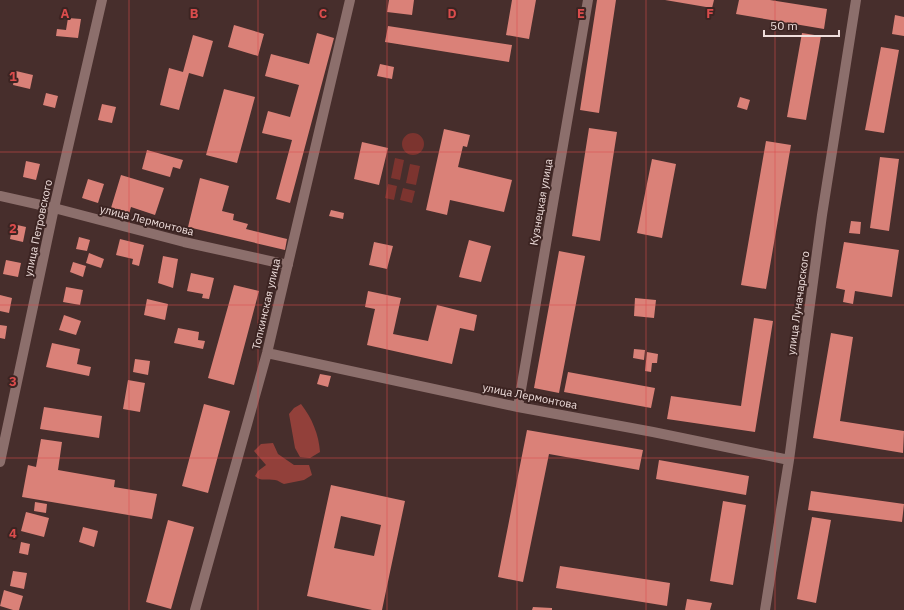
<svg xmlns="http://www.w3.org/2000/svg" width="904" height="610" font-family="'IBM Plex Sans',sans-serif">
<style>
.green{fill:#7c342f}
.forest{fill:#92403a}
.building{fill:#da8178;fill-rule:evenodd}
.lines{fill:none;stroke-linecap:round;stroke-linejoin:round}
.minor{stroke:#8c6f6c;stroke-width:10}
.grid{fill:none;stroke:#db4c4c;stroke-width:1;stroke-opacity:0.55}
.labels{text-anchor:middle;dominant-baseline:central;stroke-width:4;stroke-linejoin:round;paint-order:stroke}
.street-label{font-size:11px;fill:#efdedc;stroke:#3c2422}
.grid-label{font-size:13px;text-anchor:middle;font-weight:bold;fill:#db4c4c;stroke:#3c2422;stroke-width:4;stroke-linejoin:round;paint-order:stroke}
</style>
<rect width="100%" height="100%" fill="#472e2c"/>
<path class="green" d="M402 144a11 11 0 1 1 22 0a11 11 0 1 1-22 0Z
M395,158L404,160L400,180L391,178Z
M410,164L420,166L416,185L406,183Z
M388,184L397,186L394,200L385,198Z
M403,188L415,191L412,203L400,200Z"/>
<path class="forest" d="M301,404C312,418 319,435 320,452L310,458L300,457L295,448L289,414L294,408Z
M273,443L278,454L294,465H309L312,475L304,480L284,484C281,483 278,480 275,480C267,478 261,482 255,476L258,471L266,465L254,451L261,444Z"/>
<path class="building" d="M389,0H414L412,15L387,12Z
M512,0H536L529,39L506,35Z
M597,0H616L599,113L580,110Z
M665,0H714L712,8Z
M739,0H770L827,9L824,29L736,14Z
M895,15L904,17V36L892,34Z
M68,18L81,19L78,38L56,36L57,29L66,30Z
M234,25L264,34L258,56L228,47Z
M388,26L512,45L509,62L385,42Z
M317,33L334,38L290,203L276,199L292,140L262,133L268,111L290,117L299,85L265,76L271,54L309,64Z
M802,33L821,36L806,120L787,117Z
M193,35L213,41L203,77L189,73L179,110L160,105L169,68L183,72Z
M881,47L899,50L884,133L865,130Z
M380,64L394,67L392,79L377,76Z
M16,71L33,75L30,89L13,85Z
M224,89L255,97L237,163L206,155Z
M46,93L58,96L55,108L43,105Z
M740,97L750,100L747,110L737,107Z
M102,104L116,107L112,123L98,120Z
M589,128L617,132L600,241L572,236Z
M444,129L470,135L467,147L463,146L458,167L512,180L504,212L450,200L447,215L426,210Z
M766,141L791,145L766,289L741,285Z
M362,142L388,148L379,185L354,179Z
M147,150L183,160L180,169L173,167L170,177L142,169Z
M880,157L899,159L889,231L870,228Z
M652,159L676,164L662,238L637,233Z
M26,161L40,164L36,180L23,177Z
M121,175L164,188L155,215L131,207L129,214L111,208Z
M200,178L229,186L222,211L234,214L233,220L248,224L246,229L287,239L285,250L188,227Z
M88,179L104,184L98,203L82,198Z
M331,210L344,213L343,219L329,216Z
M851,221L861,222L860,234L849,233Z
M13,224L26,227L23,242L10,239Z
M79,237L90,240L87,251L76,249Z
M120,239L144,245L139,266L132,264L133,259L116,255Z
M469,240L491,246L481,282L459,277Z
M374,242L393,246L387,269L369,265Z
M844,242L899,250L892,297L855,291L853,304L843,302L845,290L836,288Z
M559,251L585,256L559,393L534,388Z
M89,253L104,259L101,268L86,263Z
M163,256L178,259L173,288L158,283Z
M6,260L21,263L18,277L3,274Z
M73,262L86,266L83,277L70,272Z
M191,273L214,278L209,299L202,298L203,294L187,291Z
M234,285L259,291L234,385L208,378Z
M66,287L83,290L80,305L63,302Z
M368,291L401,298L393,334L428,341L437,305L477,315L474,331L460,328L452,364L367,345L375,309L365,307Z
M0,295L12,298L9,313L0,311Z
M635,298L656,300L654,318L634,316Z
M147,299L168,304L165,320L144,315Z
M64,315L81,321L76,335L59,330Z
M754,318L773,321L755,432L667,419L671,396L741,406Z
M0,325L7,326L5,339L0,338Z
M178,328L199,332L198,340L205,341L203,349L174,343Z
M831,333L853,337L840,421L904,431L903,453L813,438Z
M52,343L80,349L77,364L91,367L89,376L46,367Z
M634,349L645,350L644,360L633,358Z
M647,352L658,354L657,363H652L651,372L645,371Z
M135,359L150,361L148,375L133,372Z
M568,372L655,388L651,408L564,392Z
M320,374L331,376L328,387L317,384Z
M128,380L145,383L140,412L123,409Z
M204,404L230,411L208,493L182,486Z
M44,407L102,416L99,438L40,429Z
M527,430L643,450L639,470L549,454L523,582L498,577Z
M41,439L62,442L58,470L115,480L114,487L157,494L152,519L22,497L28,465L36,467Z
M659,460L749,476L746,495L656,479Z
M331,485L405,501L382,610H372L307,596ZM341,516L381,525L374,556L334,548Z
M811,491L904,504L902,522L808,510Z
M723,501L746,505L733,585L710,581Z
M35,502L47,504L46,513L34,511Z
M26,512L49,518L44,537L21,531Z
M812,517L831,520L816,603L797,599Z
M168,520L194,527L171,609L146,602Z
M83,527L98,531L94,547L79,542Z
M21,542L30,544L28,555L19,553Z
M560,566L670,583L667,606L556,588Z
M13,571L27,573L24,589L10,586Z
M4,590L23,596L19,610H13L0,606Z
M687,599L712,603L710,610H685Z
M533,607L552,608V610H532Z"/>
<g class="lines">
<path class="minor" d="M0,196L54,208L184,242L288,265
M267,353L518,407L653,432L789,460
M518,407L588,0
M0,462L54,208L102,0
M195,610L267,353L350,0
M765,610L789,460L822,215L856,0"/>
</g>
<path class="grid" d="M129,0V610M258,0V610M387,0V610M517,0V610M646,0V610M775,0V610M0,152H904M0,305H904M0,458H904"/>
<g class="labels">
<g class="street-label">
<text transform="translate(541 202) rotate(-80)">Кузнецкая улица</text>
<text transform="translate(147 220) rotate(14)">улица Лермонтова</text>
<text transform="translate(38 228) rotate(-78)">улица Петровского</text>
<text transform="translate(798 303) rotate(-82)">улица Луначарского</text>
<text transform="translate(266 304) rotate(-77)">Топкинская улица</text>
<text transform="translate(530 396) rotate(11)">улица Лермонтова</text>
</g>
</g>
<g class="grid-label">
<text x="65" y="18">A</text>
<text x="194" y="18">B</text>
<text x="323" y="18">C</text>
<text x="452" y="18">D</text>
<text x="581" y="18">E</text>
<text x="710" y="18">F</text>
<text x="13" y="81">1</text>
<text x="13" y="233">2</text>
<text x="13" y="386">3</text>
<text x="13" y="538">4</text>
</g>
<path d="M764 30v6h75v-6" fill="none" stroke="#efdedc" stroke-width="2"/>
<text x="770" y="30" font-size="12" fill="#efdedc" stroke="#3c2422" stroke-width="3" paint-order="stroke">50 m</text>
</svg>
